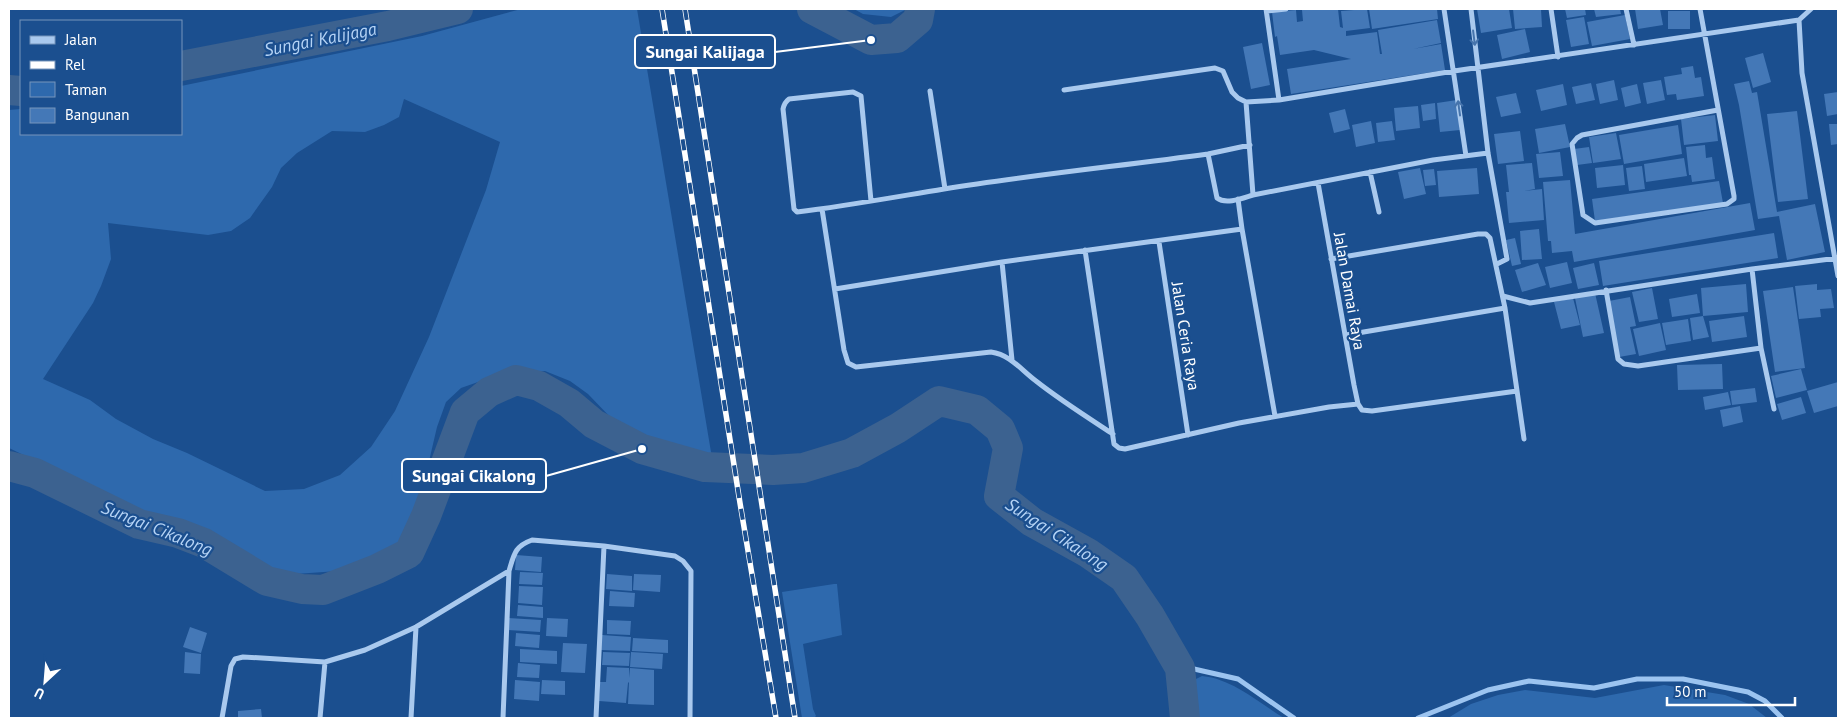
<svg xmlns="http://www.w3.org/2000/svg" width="1847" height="727" font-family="'PT Sans',sans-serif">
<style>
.green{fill:#2e69ad;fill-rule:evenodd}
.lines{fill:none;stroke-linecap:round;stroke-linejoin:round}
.stream{stroke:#9cc4f0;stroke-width:5}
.river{stroke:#3c6290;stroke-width:30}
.building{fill:#4478b7}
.minor{stroke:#a9c9ee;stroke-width:5}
.rail-casing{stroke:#fff;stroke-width:5.5}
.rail{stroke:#1b4f8f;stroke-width:4;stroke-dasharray:11;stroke-linecap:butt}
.oneway{stroke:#4674ac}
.labels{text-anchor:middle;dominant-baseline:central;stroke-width:4.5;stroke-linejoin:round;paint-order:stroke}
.street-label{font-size:16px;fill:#fff;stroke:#1b4f8f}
.water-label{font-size:18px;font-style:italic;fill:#b5d3f5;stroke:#1b4f8f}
.leader{fill:none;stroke:#fff;stroke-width:2}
.callout-dot{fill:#fff;stroke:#1b4f8f;stroke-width:2}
.callout{fill:#1b4f8f;stroke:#fff;stroke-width:2}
.callout-label{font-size:18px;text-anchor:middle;font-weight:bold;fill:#fff}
</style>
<rect width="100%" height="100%" fill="#1b4f8f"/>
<path class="green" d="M521,9H637L713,464L692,460L662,448L613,420L588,394L570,381L545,371L495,376L461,388L446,402L437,427L430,457L422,491L417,528L401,542L371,562L338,571L281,575L196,529L174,523L145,518L123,505L84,488L46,466L9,448V110L21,109V134H181V86L422,36ZM404,99L500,142L486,190L429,337L395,411L371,447L340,475L304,489L265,491L187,453L153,439L116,419L90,400L43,379L93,303L101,286L111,259L108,223L208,235L231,231L250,218L272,187L281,168L297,153L332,131L365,132L384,125L399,117Z
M854,9H907L891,17L863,14Z
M834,584H837L842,635L803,644L813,709L816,716L814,718H802L782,592Z
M1202,676C1233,679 1259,703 1284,718H1192L1190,682Z
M1664,685L1725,695L1749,704L1767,718H1448L1471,704L1498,695L1525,690L1595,698Z"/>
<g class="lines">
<path class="stream" d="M1180,668L1194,669L1238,679L1294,718
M1418,718L1488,690L1529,681L1594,688L1637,679H1683L1748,692L1765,701L1782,718"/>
<path class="river" d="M812,9L871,40L897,38L918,20L920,9
M181,66L388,26L458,9
M9,90L21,91
M9,466L35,473L139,524L178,533L204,543L267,581L302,589L323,590L377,569L409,553L426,516L465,412L489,392L516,380L539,386L569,403L594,424L642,449L705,467L773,470L803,468L852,453L898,428L939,401L977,410L1000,429L1008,448L999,496L1032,522L1088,553L1124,578L1150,616L1180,668L1185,718"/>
</g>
<path class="building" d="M1314,9H1338L1340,27L1343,28L1341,11L1367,9L1370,28L1346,31V36L1377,32L1380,54H1382L1378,30L1437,20L1441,43L1413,49L1441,44L1445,70L1291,94L1287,69L1351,59L1314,50L1280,55L1277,36L1275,37L1272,12L1296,10L1297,22L1303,21L1302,10Z
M1369,9H1437L1438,19L1372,29Z
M1477,9H1509L1512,28L1481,33Z
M1513,9H1541L1542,27L1515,29Z
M1565,9H1585L1586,15L1567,18Z
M1594,9H1620L1621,14L1596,17Z
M1635,9H1660L1663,25L1638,29Z
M1668,11H1690V29H1668Z
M1625,15L1630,39L1592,46L1587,22Z
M1584,17L1589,44L1571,47L1566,20Z
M1525,29L1530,52L1502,59L1497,35Z
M1262,43L1270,85L1251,89L1243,47Z
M1763,53L1771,82L1753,88L1745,58Z
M1693,66L1695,78L1701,77L1704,96L1677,100L1676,94L1667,95L1664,77L1682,74L1681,68Z
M1614,80L1618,100L1600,104L1596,84Z
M1661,80L1665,100L1647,104L1643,83Z
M1749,81L1752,93L1757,92L1777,212L1815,204L1825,252L1787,260L1779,216L1758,219L1739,105L1734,84Z
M1591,83L1595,100L1576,104L1572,87Z
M1563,84L1567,105L1541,111L1536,90Z
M1637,84L1641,103L1625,107L1621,88Z
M1838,92V114L1827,116L1824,94Z
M1516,93L1521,113L1501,117L1496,97Z
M1457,100L1460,130L1440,132L1437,103Z
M1435,103L1436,119L1423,121L1421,105Z
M1418,106L1420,128L1396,131L1394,108Z
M1345,109L1350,129L1334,133L1329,113Z
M1797,111L1808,199L1778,202L1767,114Z
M1715,115L1718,141L1684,145L1681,119Z
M1371,121L1375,143L1356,147L1352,125Z
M1392,121L1395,140L1378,142L1376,123Z
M1565,124L1570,147L1539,153L1535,129Z
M1829,124H1838V144L1831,145Z
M1678,125L1682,154L1624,164L1619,135Z
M1520,131L1524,161L1498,164L1494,134Z
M1616,133L1621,159L1593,163L1589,137Z
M1705,145L1706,158L1712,157L1715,179L1692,182L1691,175H1689L1686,147Z
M1589,147L1592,163L1577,165L1574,149Z
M1560,152L1563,176L1539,178L1536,154Z
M1684,158L1687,176L1646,182L1644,164Z
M1532,163L1535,189L1524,191L1542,189L1544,220L1509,223L1506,192H1509L1506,165Z
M1623,165L1625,185L1597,188L1595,168Z
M1642,166L1645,189L1629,191L1626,168Z
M1420,168L1426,194L1404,199L1398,172Z
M1477,168L1479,194L1439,197L1437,171Z
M1434,169L1436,185L1425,186L1423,170Z
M1570,180L1575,234L1750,203L1755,230L1574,262L1572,251L1552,253L1551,241H1548L1543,182Z
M1719,181L1723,203L1595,221L1592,199Z
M1539,229L1542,259L1522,260L1520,231Z
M1774,233L1778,258L1603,286L1599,261Z
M1515,238L1521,264L1512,266L1506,240Z
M1567,262L1572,283L1550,288L1545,267Z
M1538,263L1546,285L1522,292L1515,270Z
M1594,263L1599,285L1578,289L1573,268Z
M1746,284L1748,312L1703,316L1701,288Z
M1817,284V290L1831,289L1834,308L1820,309L1821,317L1799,319L1795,286Z
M1793,287L1805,368L1775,372L1763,291Z
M1652,288L1658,319L1639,322L1632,292Z
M1595,293L1604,333L1583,337L1575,298Z
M1697,294L1700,313L1672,317L1669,299Z
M1630,297L1636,326L1630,327L1636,354L1619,357L1609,301Z
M1573,298L1580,325L1561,329L1554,302Z
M1703,316L1709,337L1693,340L1690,318Z
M1744,316L1747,337L1712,342L1709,321Z
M1688,319L1691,341L1666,345L1662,323Z
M1660,323L1666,350L1639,356L1633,329Z
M1722,364L1723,389L1678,390L1677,365Z
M1801,369L1807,390L1776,398L1771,376Z
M1838,382V406L1814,413L1807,391Z
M1755,388L1757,402L1732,405L1730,391Z
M1728,392L1731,405L1705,410L1703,397Z
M1801,397L1806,413L1782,420L1777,404Z
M1740,406L1743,422L1723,427L1720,410Z
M516,555L542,557L541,572L515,570Z
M520,572L543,573L542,585L519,584Z
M607,574L632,576V591L606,589Z
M634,574L661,575L660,592L633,590Z
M519,586L543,587L542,605L518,603Z
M610,591L635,593L634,607L609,606Z
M518,605L543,607V618L517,616Z
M508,618L541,620L540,632L507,630Z
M547,618L568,619L567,637L546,636Z
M607,620L631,621L630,635L607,634Z
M190,627L207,633L201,653L183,647Z
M516,633L540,635L539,648L515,646Z
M602,635L631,637L630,651L601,650Z
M633,638L668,640V653L632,651Z
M563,643L587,644L585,673L561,672Z
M520,649L557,651V664L520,662Z
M185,652L201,654L200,674L184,673Z
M603,652L630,653L629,666L602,665Z
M631,652L663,654L662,669L630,667Z
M518,663L540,665L539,678L517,677Z
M607,667L629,668V678L630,668L654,670V705L628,704L629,682L628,683L626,703L599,701L600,682H606Z
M515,680L540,682L539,701L514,699Z
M542,680L565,681V695L541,694Z
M261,709L262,718H238V711Z"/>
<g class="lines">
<path class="minor" d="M1266,9L1279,100
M1444,9L1466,156
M1471,9L1488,153L1507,259L1497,264
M1551,9L1558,57
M1626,9L1634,45
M1700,9L1734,196V199L1727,204L1595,223L1583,215L1572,144L1577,138L1582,135L1718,110
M1267,11L1286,9
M1799,20L1802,73L1838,276
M1064,90L1215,68L1223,71L1232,92L1238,98L1246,102
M930,91L945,189
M1208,154L1217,198C1226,205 1243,198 1253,195L1246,102L1279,100L1454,71L1799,20L1811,9
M1370,172L1379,212
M1318,183L1354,385L1358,404L1362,410L1372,411L1517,391
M1253,195L1433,160L1488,153
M871,201L861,96L853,92L789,99C785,102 784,104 783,109L794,209L797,212C846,206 895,197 944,189C1031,175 1120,166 1208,154L1250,145
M822,209L844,350L848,363L856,367L991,352C1011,355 1021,370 1036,381C1060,400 1087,417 1113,434
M1242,229L1275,416
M1159,242L1188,435
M1085,250L1114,444L1119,448L1125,449L1239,423L1329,407L1358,404
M1331,259L1478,234H1486L1490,238L1505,308L1524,439
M1002,262L1012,360
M1752,269L1761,348L1774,409
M835,289L1002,262L1242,229L1238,199
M1606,290L1618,359L1624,364L1638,366L1761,348
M1503,296L1530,303L1752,269L1838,258
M1346,335L1505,308
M222,718L231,666L235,659L243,657L262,658L325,662L365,650L416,627L509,571C514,554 515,546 532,540L604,546L675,556L683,561L691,571L690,718
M320,718L325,662
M411,718L416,627
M503,718L509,571
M596,718L604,546"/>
<defs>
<path id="rail" d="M662,9L740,503L776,718
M685,9L795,718"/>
</defs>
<use href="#rail" class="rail-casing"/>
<use href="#rail" class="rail"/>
</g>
<defs><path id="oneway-shaft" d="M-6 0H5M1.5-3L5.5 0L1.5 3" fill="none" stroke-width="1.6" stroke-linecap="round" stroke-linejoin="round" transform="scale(1.25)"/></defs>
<g class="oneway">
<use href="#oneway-shaft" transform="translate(1474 38) rotate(83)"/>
<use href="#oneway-shaft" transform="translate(1459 108) rotate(-98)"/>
</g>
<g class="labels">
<g class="street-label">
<text transform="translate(1350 291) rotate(80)">Jalan Damai Raya</text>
<text transform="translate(1186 336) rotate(81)">Jalan Ceria Raya</text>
</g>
<g class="water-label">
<text transform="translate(320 39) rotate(-11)">Sungai Kalijaga</text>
<text transform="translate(157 528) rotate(22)">Sungai Cikalong</text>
<text transform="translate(1057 534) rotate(33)">Sungai Cikalong</text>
</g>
</g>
<path class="leader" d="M871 40L775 52M642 449L546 476"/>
<g class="callout-dot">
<circle cx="871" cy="40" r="5"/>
<circle cx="642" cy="449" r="5"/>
</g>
<g class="callout">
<rect x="635" y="35" width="140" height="33" rx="5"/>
<rect x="402" y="459" width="144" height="33" rx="5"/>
</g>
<g class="callout-label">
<text x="705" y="58">Sungai Kalijaga</text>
<text x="474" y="482">Sungai Cikalong</text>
</g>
<rect width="1847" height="727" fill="none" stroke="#ffffff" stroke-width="20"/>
<rect x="20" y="20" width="162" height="115" fill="#1b4f8f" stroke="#7695bc"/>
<rect x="30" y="36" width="25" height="8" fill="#a9c9ee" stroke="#7695bc"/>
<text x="65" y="45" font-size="15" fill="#ffffff">Jalan</text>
<rect x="30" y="61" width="25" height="8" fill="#ffffff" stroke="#7695bc"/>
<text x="65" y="70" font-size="15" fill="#ffffff">Rel</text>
<rect x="30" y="82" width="25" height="15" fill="#2e69ad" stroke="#7695bc"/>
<text x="65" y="95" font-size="15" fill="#ffffff">Taman</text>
<rect x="30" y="108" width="25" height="15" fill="#4478b7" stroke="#7695bc"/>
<text x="65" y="120" font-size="15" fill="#ffffff">Bangunan</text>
<g transform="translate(45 682) rotate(206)" stroke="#1b4f8f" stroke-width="4" paint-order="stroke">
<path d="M0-4L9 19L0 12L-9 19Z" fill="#ffffff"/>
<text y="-8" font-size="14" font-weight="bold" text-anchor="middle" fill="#ffffff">U</text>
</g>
<path d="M1667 697v8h128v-8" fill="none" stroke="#ffffff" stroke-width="2.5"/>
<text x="1674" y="697" font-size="15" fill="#ffffff" stroke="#1b4f8f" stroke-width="4" paint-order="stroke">50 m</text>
</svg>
